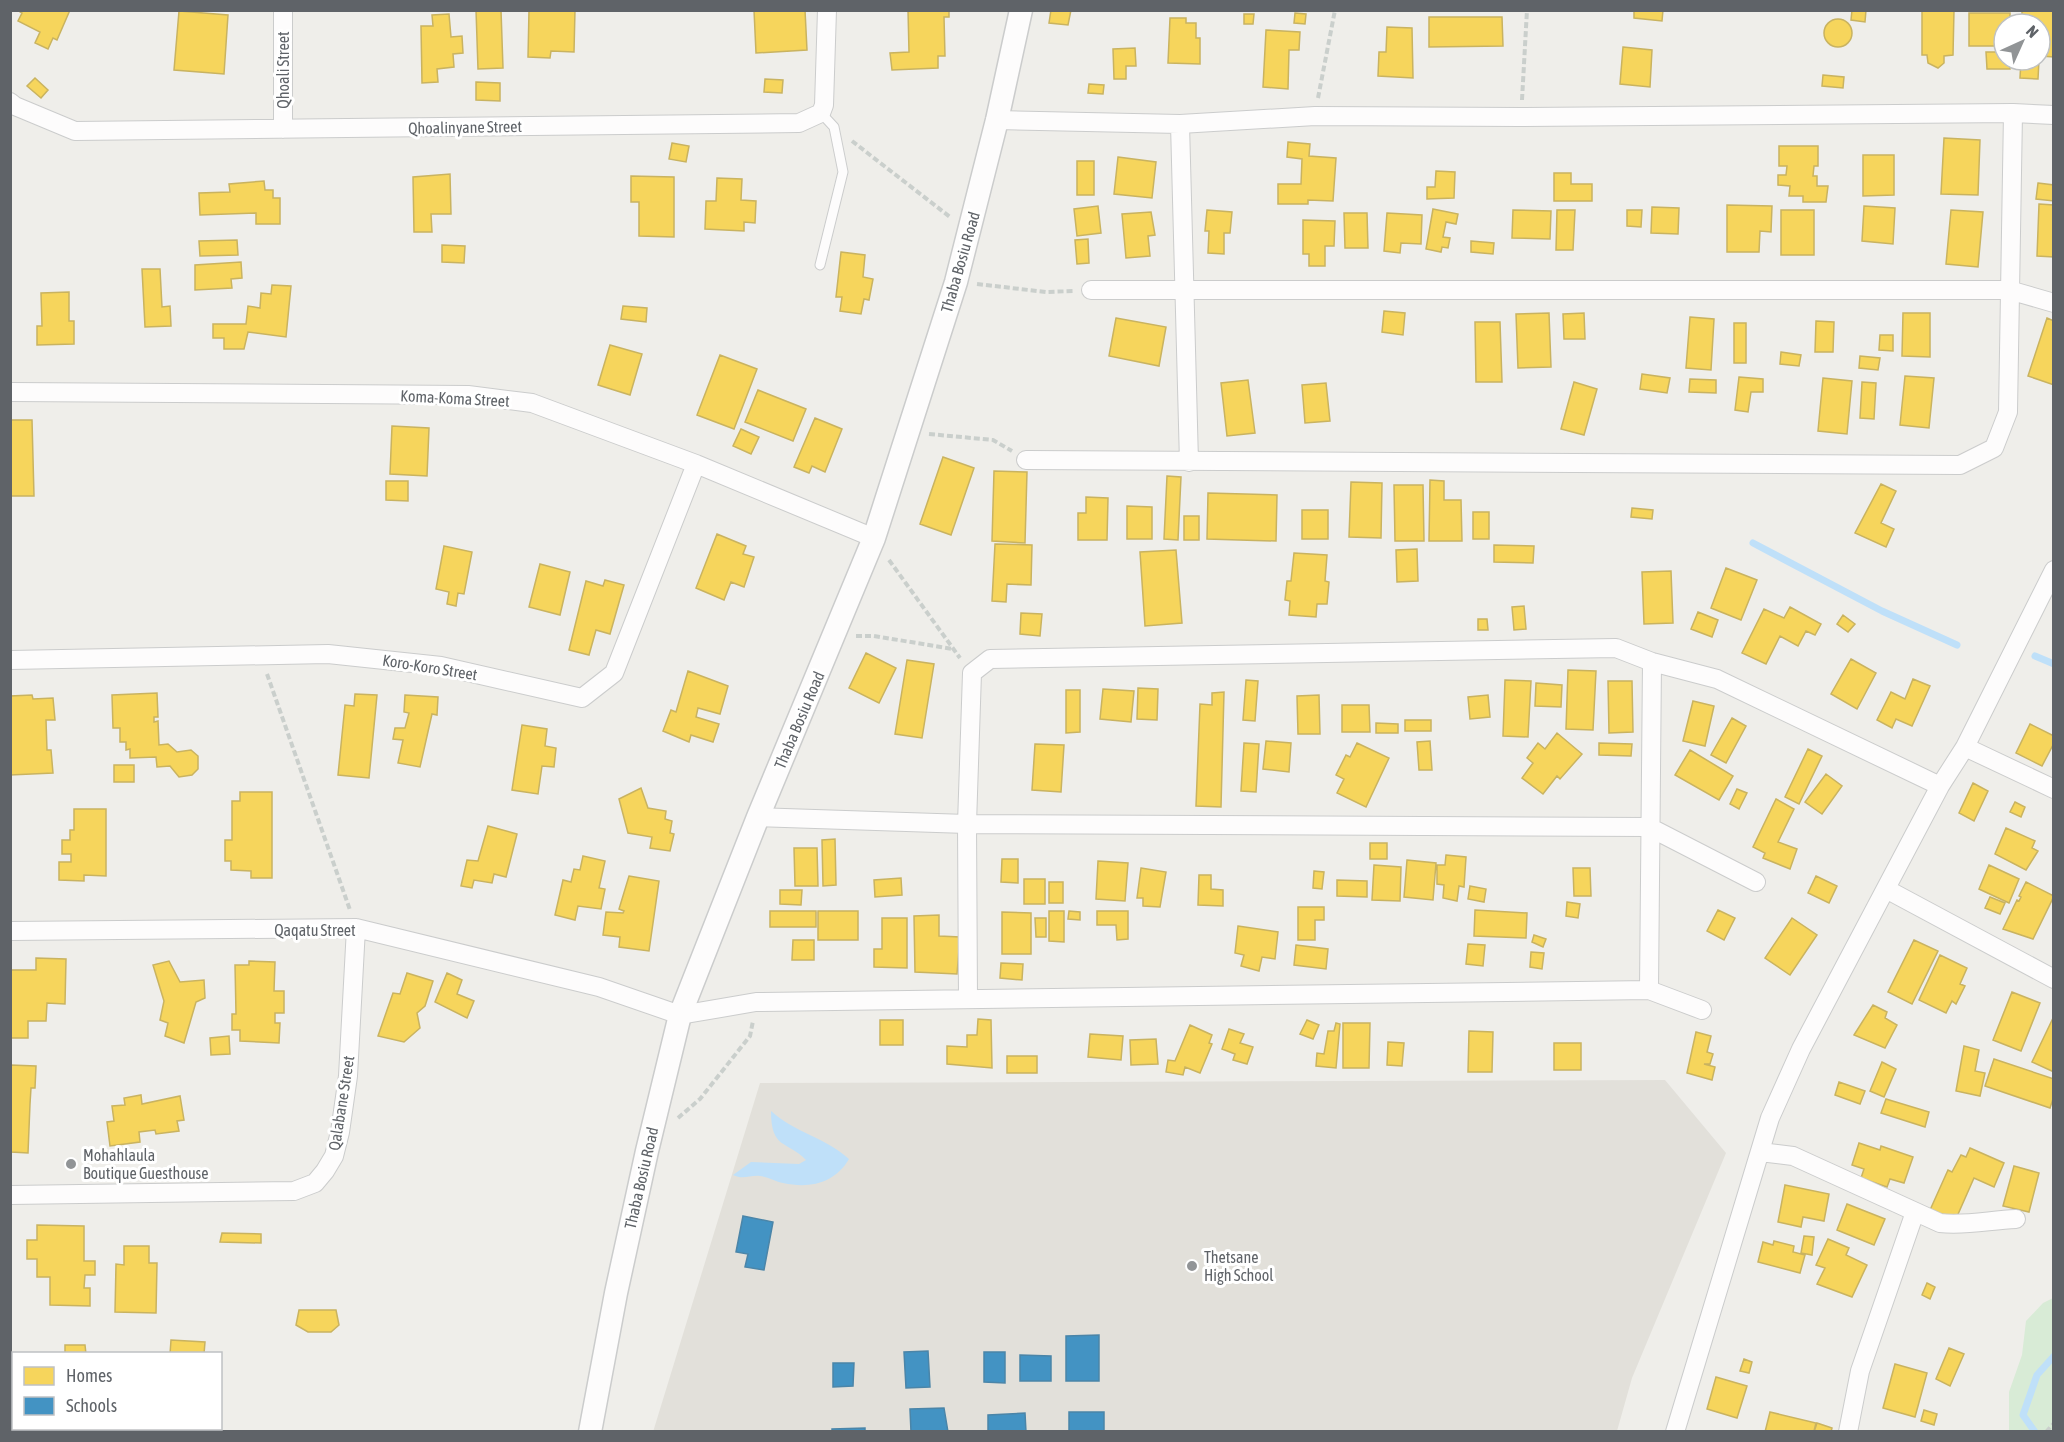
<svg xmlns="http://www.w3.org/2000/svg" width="2064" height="1442" font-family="'Asap Condensed',sans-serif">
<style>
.education{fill:#e2e0da}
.green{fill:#d8ebd6}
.water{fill:#bfe0f9}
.homes{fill:#f6d55c;stroke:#c9b360;stroke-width:1.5}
.schools{fill:#4393c3;stroke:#4b85a8;stroke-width:1.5}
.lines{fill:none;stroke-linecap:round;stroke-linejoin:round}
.stream{stroke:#bfe0f9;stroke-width:7}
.service-casing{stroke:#cbcccc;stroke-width:11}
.minor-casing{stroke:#cbcccc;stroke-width:20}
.tertiary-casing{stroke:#cbcccc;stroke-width:25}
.path{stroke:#cacfcc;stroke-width:4;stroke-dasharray:6 3;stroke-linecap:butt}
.service{stroke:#fdfcfc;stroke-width:9}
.minor{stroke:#fdfcfc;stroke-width:18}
.tertiary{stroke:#fdfcfc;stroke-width:22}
.poi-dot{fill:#919496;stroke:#fff;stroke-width:2}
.labels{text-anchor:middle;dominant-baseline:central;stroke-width:6;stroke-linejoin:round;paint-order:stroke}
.street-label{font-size:16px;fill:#5f6368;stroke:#fff}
.poi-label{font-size:16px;fill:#5f6368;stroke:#fff;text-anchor:start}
</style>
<rect width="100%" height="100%" fill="#efeeea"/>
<path class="education" d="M1665,1080L1726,1153L1632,1378L1617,1431L653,1432L760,1083Z"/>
<path class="green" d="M2053,1298V1431H2009V1392L2022,1355L2026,1321L2043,1303Z"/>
<path class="water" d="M771,1111C794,1132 826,1138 849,1159C835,1183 810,1189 783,1183C776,1182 768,1177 760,1176C750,1175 743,1180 733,1175L751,1162L799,1164L806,1160C787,1140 771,1150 771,1111Z"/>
<path class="homes" d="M17,10H70L57,40L53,38L48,49L35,43L40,32L18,21L22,13Z
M476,10H501L503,68L478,69Z
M529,10H575L574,52L551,51L550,58L528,57Z
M754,10H805L807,50L756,53Z
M908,10H949V17H944L945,56H938V68L892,70L890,53L909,52Z
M1051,10H1071L1068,25L1049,23Z
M1634,10H1663L1662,21L1634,18Z
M1852,10H1866L1865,22L1851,20Z
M1922,10H1954L1953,55L1944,56V63L1938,68L1928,63L1927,55H1922Z
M2022,10L2054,11V57L2040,56V24H2022Z
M179,11L228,15L224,74L174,70Z
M1295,13L1306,14L1305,24L1294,23Z
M1969,13H2010V24H2004V46H1969Z
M449,14L451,37L462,36L463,53L453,54L454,67L437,69L438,82L422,83L421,26H433L432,15Z
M1244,14H1254L1253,24H1244Z
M1429,17H1502L1503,46L1429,47Z
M1170,18H1186V23H1196V38H1200V64L1168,63Z
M1824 33a14 14 0 1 1 28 0a14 14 0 1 1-28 0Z
M1387,27L1412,28L1413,78L1378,76L1379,52H1386Z
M1266,30L1300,32L1299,50H1289L1288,89L1263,87Z
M1623,47L1652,50L1650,87L1620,84Z
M1135,48L1136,66H1126V79H1114L1113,49Z
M1986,52H2004V60H2009L2010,69H1987Z
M2021,60H2039L2038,79L2020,78Z
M1823,75L1844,77L1843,88L1822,86Z
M35,78L48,90L41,98L27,86Z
M765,79L783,80L782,93L764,92Z
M476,82L500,83V101L476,100Z
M1089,84L1104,85L1103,94L1088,93Z
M1944,138L1980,140L1978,195L1941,194Z
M1288,142L1310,144L1309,156L1336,158L1333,201L1308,200V204H1278V184H1301L1302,159L1287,157Z
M672,143L689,146L686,162L669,159Z
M1779,146H1818V166H1814L1813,176H1817V186H1828L1826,202H1803V196H1789L1790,186L1778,185V175H1786L1787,166H1779Z
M1863,155H1894V195L1863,196Z
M1118,157L1156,162L1152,198L1114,194Z
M1077,161H1094V195H1077Z
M1436,171L1455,172L1454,198L1427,199V187H1435Z
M1554,173H1571V184H1592V201H1554Z
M450,174L451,214H431L432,232H414L413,177Z
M631,176L674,177V237L639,236V202H631Z
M717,178L742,179L741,200L756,201L755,223L744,222V231L705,229L706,201H716Z
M264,181L265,190H273V198H280V224H256V213L200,215L199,193L230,192L229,184Z
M2038,183L2054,185V201L2036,199Z
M2039,204L2054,205V257L2037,256Z
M1727,205L1772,206L1771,232L1760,231L1759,252H1727Z
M1098,206L1101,233L1077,236L1074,209Z
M1864,206L1895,208L1893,244L1862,241Z
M1652,207L1679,208L1678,234L1651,233Z
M1433,209L1458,214L1456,224L1446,222L1443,237L1450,238L1448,248L1442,247L1441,252L1426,249Z
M1207,210L1232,212L1230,233H1224V254L1208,253L1209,231H1205Z
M1513,210L1551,211L1550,239L1512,238Z
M1557,210H1575L1573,250H1556Z
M1627,210H1642L1641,227L1627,226Z
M1781,210H1814V255H1781Z
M1951,210L1983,212L1978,267L1946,264Z
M1151,212L1155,235L1148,236L1150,256L1126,258L1122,214Z
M1344,213H1367L1368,248H1345Z
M1387,213L1422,215L1421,244L1401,243L1400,253L1384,251Z
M1303,220L1335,221L1334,246H1325V266H1309V254H1303Z
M1088,239L1089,263L1077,264L1075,240Z
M237,240L238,255L200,256L199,241Z
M1471,241L1494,243L1493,254L1471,252Z
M442,245L465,246L464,263L442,262Z
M841,252L865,255L863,277L873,279L869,300L864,299L861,314L840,311L842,297H836Z
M241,262L242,278L231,279L232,288L195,290V265Z
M142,269H160L162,307L170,306L171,326L145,327Z
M272,285L291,286L286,337L248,332L244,349H224V338H213V324H246L248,306L260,308L261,293L271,294Z
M69,292V321H74V344L37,345V326H42L41,293Z
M623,306L647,308L646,322L621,319Z
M1384,311L1405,313L1403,335L1382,332Z
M1549,313L1551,367L1518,368L1516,314Z
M1584,313L1585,339H1564L1563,314Z
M1903,313H1930V357L1902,356Z
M1690,317L1714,319L1711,370L1686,368Z
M1116,318L1166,327L1159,366L1109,356Z
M2047,318L2054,321V385L2028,376Z
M1816,321L1834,322L1833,352H1815Z
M1475,322H1500L1502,382H1476Z
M1734,323H1746V363H1734Z
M1880,335H1893V351L1879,350Z
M610,345L642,354L630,395L598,385Z
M1781,352L1801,355L1799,366L1780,364Z
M720,355L757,369L734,429L697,415Z
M1860,356L1880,358L1878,370L1859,368Z
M1642,374L1670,378L1667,393L1640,389Z
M1905,376L1934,378L1929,428L1900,425Z
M1739,377L1763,379V392H1751L1748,412L1735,410Z
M1823,378L1852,381L1847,434L1818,431Z
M1690,379L1716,380V393L1689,392Z
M1248,380L1255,433L1227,436L1221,383Z
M1574,382L1597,389L1584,435L1561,429Z
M1862,382L1876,383L1874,419L1860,418Z
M1326,383L1330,421L1305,423L1302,385Z
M758,390L806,409L793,441L745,422Z
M815,418L842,429L825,472L812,466L809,473L794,467Z
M10,420H32L34,496H10Z
M392,426L429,428L427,476L390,474Z
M741,429L759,437L751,454L733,446Z
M943,457L974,468L951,535L920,524Z
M994,471L1027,472L1025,543L992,541Z
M1167,476L1181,477L1178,540L1164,539Z
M1430,480L1444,481V500H1461L1462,541H1429Z
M386,481H408V501L386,500Z
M1351,482L1382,483L1381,538L1349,537Z
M1881,484L1896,491L1881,523L1894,529L1886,547L1855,533Z
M1394,485H1423L1424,541H1395Z
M1208,493L1277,495L1276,541L1207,539Z
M1086,497L1108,498L1107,540H1078V513H1086Z
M1127,506L1152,507V539H1127Z
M1632,508L1653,510L1652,519L1631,517Z
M1302,510H1328V539H1302Z
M1473,512H1489V539H1473Z
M1184,516H1199V540H1184Z
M717,534L746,546L743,554L754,557L744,587L731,582L724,600L696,588Z
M995,544L1032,545L1031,585L1007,584L1006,602L992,601Z
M1494,545L1534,546L1533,563L1494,562Z
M444,546L472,552L464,594L458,593L456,606L447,604L449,592L436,589Z
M1417,549L1418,581L1397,582L1396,550Z
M1176,550L1182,623L1145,626L1140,552Z
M1294,553L1327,555L1325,581L1329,582L1327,604H1317L1316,617L1289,615L1290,601L1285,600L1287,581H1291Z
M540,564L570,572L560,615L529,607Z
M1726,568L1757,580L1741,620L1711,608Z
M1671,571L1673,623L1644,624L1642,572Z
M605,580L624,585L610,634L596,630L589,655L569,650L586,581L603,586Z
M1524,606L1526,629L1514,630L1512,607Z
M1790,607L1821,624L1815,635L1806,631L1798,646L1780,636L1766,664L1742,653L1764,609L1784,618Z
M1698,612L1718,620L1712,637L1691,629Z
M1021,613L1042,614L1040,636L1020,634Z
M1843,615L1855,624L1848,632L1837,624Z
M1478,619H1487L1488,630H1478Z
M866,653L896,668L879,703L849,688Z
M1851,659L1876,673L1857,709L1831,694Z
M907,660L934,664L922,738L895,734Z
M1568,670L1596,671L1593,730L1566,729Z
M688,671L728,686L720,714L698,708L696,717L719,724L713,742L691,735L689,742L663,731L671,710L676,712Z
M1913,679L1930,686L1912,726L1896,719L1892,728L1877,720L1891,692L1905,699Z
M1246,680L1258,681L1255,721L1243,720Z
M1505,680L1531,681L1528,737L1503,736Z
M1608,681H1632L1633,732L1609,733Z
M1536,683L1562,685L1561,707L1535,706Z
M1138,688L1158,689L1157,720L1137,719Z
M1103,689L1134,691L1131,722L1100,719Z
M1066,690H1080V732L1066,733Z
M1224,692L1221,807L1196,806L1200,704L1212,705V693Z
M157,693L158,717H154V722L158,721L159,745L168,744L177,752L191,750L198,756V769L192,775L179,777L170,766L157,767L156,757L130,758V749L126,750V742H120V728H113L112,695Z
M355,694L377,695L369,778L338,775L345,705L354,706Z
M32,695L33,699L53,698L55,720H46L47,750H51L53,773L10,775V696Z
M405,695L438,697L437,715L432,714L420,767L398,763L403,740L393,739L395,728H405L409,713L404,712Z
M1319,695L1320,734H1298L1297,696Z
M1488,695L1490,717L1470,719L1468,697Z
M1693,701L1714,706L1705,746L1683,741Z
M1342,705H1369L1370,732H1342Z
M1732,718L1746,726L1726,763L1711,755Z
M1405,720H1431V731H1405Z
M1376,723L1398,724V733H1376Z
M2030,724L2054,736V743L2042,766L2016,753Z
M522,725L547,729L545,746L556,748L554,767L542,766L538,794L512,790Z
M1557,733L1582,754L1560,779L1557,776L1543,794L1522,778L1533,763L1527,758L1538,743L1545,749Z
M1266,741L1291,743L1289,772L1263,769Z
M1430,741L1432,770H1419L1417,742Z
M1244,743L1259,744L1256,792L1241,791Z
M1357,743L1389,758L1366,807L1337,793L1344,779L1336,775L1346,755L1350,757Z
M1599,743L1632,744L1631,756L1599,755Z
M1035,744L1064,745L1061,792L1032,790Z
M1808,749L1822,756L1799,804L1785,797Z
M1690,750L1733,776L1719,800L1675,775Z
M114,765H134V782H114Z
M1826,774L1842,786L1822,814L1805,802Z
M1973,783L1988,791L1974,821L1959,813Z
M641,788L648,808L666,811L665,819L672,821L670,833L674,834L670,851L650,848L652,837L628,833L619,799Z
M1737,789L1747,793L1739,809L1730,804Z
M240,792H272V878H251V871L231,870V861H225V840H232V801H240Z
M1776,799L1794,809L1778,842L1797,849L1790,869L1763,858L1765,853L1753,847Z
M2015,802L2025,807L2021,817L2010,812Z
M74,809H106V876L84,875V881L59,880V862H71V854H62V840H70V830H74Z
M488,826L517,834L506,877L494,874L492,883L474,880L472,888L461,886L467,860L478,861Z
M2006,828L2035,841L2032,848L2038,851L2026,870L1995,854Z
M835,839L836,885L823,886L822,840Z
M1370,843H1387V859H1370Z
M794,848H817L818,886H795Z
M1446,855L1466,857L1464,887L1459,886L1457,901L1443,898L1444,885L1437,884V865H1445Z
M583,856L605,861L599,888L605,889L601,909L578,906L575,920L555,915L563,880L571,882L574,869L580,870Z
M1002,859H1018V883L1001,882Z
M1407,860L1436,863L1433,900L1404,897Z
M1098,861L1128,863L1125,901L1096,899Z
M1374,865L1401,867L1400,901L1372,900Z
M1989,865L2019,879L2009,903L1979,889Z
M1141,868L1166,872L1160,907L1143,906V898H1137Z
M1573,868H1590L1591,896H1574Z
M1314,871L1324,872L1322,889L1313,888Z
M1199,875H1211V889L1223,890V906L1198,905Z
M629,876L659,881L649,951L619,947L620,937L603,935L606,912L623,913L624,911L619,909Z
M1816,876L1837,886L1829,903L1808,893Z
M901,878L902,895L875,897L874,880Z
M1024,879H1045V904H1024Z
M1337,880L1367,881V897L1337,896Z
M1049,882H1063V903H1049Z
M2026,882L2054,896L2033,939L2003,929L2017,900L2019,901L2021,897L2019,896Z
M1470,886L1486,889L1484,902L1468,899Z
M780,890H802L801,905L780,904Z
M1990,897L2005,903L2000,914L1985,908Z
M1567,902L1580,904L1578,918L1566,916Z
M1298,907H1324V920H1315V940H1298Z
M1475,910L1527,913L1526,938L1474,936Z
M1718,910L1735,918L1724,940L1707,931Z
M770,911H816V927H770Z
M818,911H858V940H818Z
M1049,911H1064V942L1049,941Z
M1069,911L1080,912V920L1068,919Z
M1097,911H1128V939L1117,940L1116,925H1097Z
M1002,912L1031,913V954H1002Z
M939,915V936L960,937L957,974L915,972L914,916Z
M882,918H907V968L874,967V949H882Z
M1035,918H1046V937H1036Z
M1792,918L1817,935L1790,975L1765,958Z
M1238,926L1278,932L1275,959L1262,957L1259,971L1241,966L1244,955L1235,953Z
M1534,935L1546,939L1543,947L1532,942Z
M793,940H814V960H792Z
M1914,940L1938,951L1912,1004L1888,992Z
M1468,944L1485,945L1483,966L1466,964Z
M1296,945L1328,949L1326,969L1294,965Z
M1531,952L1544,953L1542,969L1530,967Z
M1940,955L1967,968L1960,984L1965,986L1956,1004L1952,1001L1946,1013L1919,1000Z
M36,958L66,959L65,1004L47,1003L46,1021H28V1038H10V970H36Z
M169,961L180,982L204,980L205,998L196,1002L184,1043L165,1036L168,1023L160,1020L164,1001L153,965Z
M249,961L275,962L274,991H284V1013H275V1023H280L279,1043L240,1041V1030H232V1014H236L235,965H249Z
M1001,963L1023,964L1022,980L1000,978Z
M407,973L433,981L425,1006L417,1013L420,1028L404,1042L378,1036L393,993L400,994Z
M447,973L462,980L457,994L474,1001L467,1018L435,1002Z
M2012,992L2040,1003L2021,1051L1993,1040Z
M1873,1005L1887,1012L1885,1018L1897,1025L1885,1048L1854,1035Z
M2054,1016V1072L2032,1062Z
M978,1019L991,1020L992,1068L947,1064V1046L967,1047V1035H977Z
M880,1020H903V1045H880Z
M1307,1020L1319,1025L1313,1039L1300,1034Z
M1336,1023L1340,1024L1336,1068L1316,1066L1317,1053L1324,1054L1328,1031H1334Z
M1343,1023H1370L1369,1068H1343Z
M1190,1025L1212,1035L1209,1043L1212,1044L1200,1073L1185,1067L1183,1075L1166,1072L1168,1060L1175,1061Z
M1229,1029L1244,1034L1240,1043L1253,1047L1247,1064L1233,1060L1235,1054L1222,1049Z
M1469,1031L1493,1032L1492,1072H1468Z
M1696,1032L1711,1036L1707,1052L1713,1054L1710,1064H1704L1715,1067L1712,1080L1687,1073Z
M1090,1034L1123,1036L1121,1060L1088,1057Z
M229,1036L230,1054L211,1055L210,1038Z
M1156,1039L1158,1064L1131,1065L1130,1040Z
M1388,1042L1404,1043L1402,1066L1387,1065Z
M1554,1043H1581V1070H1554Z
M1964,1046L1979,1050L1975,1071L1985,1073L1980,1096L1956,1091Z
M1007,1056H1037V1073H1007Z
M1994,1059L2054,1079V1096L2050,1108L1985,1086Z
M1882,1062L1896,1069L1884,1097L1870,1091Z
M10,1065L36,1066L35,1088H31L30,1104L28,1153L11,1152Z
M1839,1082L1865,1091L1860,1104L1835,1095Z
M141,1095L142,1104L180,1096L184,1120L177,1121L179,1131L156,1134L155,1130L139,1132L140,1142L110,1146L107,1122L114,1121L112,1106L125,1105L124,1098Z
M1886,1099L1929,1112L1925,1127L1881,1113Z
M1859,1143L1880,1150L1881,1146L1913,1157L1904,1183L1890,1179L1887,1187L1861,1178L1864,1169L1852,1165Z
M1970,1148L2004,1163L1994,1187L1974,1178L1955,1221L1930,1210L1948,1170L1952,1172L1961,1155L1966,1157Z
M2014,1166L2039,1173L2029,1212L2003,1206Z
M1785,1185L1829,1194L1824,1221L1803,1217L1801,1227L1778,1222Z
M1847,1204L1885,1219L1874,1245L1837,1230Z
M37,1225L84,1226V1261H95V1275H85L84,1288H90V1306L50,1305V1277H37V1259H27V1240H37Z
M222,1233L261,1234V1243L220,1242Z
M1804,1236L1814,1237L1812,1255L1801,1253Z
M1828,1239L1849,1248L1846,1255L1867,1265L1852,1297L1817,1284L1825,1268L1816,1265Z
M1774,1241L1794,1246L1793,1252L1805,1255L1800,1273L1758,1262L1763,1242L1773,1245Z
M124,1246H149V1263H157L156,1313L115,1312L116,1264L124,1265Z
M1927,1283L1935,1287L1930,1299L1922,1295Z
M299,1310H336L339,1325L331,1332H308L296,1325Z
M171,1340L205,1342L204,1354H170Z
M65,1345H85L86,1354H65Z
M1949,1348L1964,1354L1950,1386L1936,1379Z
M1744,1359L1752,1362L1749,1373L1740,1371Z
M1895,1364L1927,1373L1915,1417L1883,1408Z
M1716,1377L1747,1386L1737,1418L1707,1409Z
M1924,1410L1937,1414L1934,1425L1921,1421Z
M1770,1412L1816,1423L1814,1431L1765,1432Z
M1817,1423L1832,1428L1831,1432H1814Z"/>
<path class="schools" d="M743,1216L773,1222L764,1270L745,1267L748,1254L736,1252Z
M1099,1335V1381H1066V1336Z
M928,1351L930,1387L906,1388L904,1352Z
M984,1352H1005V1383L984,1382Z
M1020,1355L1051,1356V1381H1020Z
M833,1363H854L853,1386L833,1387Z
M944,1408L948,1432H911L910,1409Z
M1069,1412H1104V1432H1069Z
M1025,1413L1026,1432H988V1415Z
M865,1428V1432H832V1429Z"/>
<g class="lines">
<path class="stream" d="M1753,543L1882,611L1957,645
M2035,656L2054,664
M2035,1432L2023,1415L2037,1375L2054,1356"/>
<defs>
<path id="service" d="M820,265L843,172L834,127L821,113"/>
<path id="minor" d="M10,102L15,106L75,131L799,123L821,113L824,105L827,10
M997,120L1180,124L1315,116L1521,117L2013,113L2054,115
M1180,124L1189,462
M283,129V10
M1091,290H2009L2054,303
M10,392L468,395L532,403L696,464L874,538
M1026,460L1960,465L1994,448L2008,412L2013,113
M10,660L328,654L441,666L582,698L614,673L696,464
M1965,747L2054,789
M758,817L967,824L1649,827L1756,882
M1886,889L2054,979
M10,931L356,928L599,987L680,1015L756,1002L1649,990L1702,1010
M1649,990L1652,662
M968,999L967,824L972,673L990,659L1616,648L1652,662L1717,679L1940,786
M1760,1152L1793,1156L1940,1223C1966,1226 1990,1220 2016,1219
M10,1195L294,1191L315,1183L325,1171L334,1156L340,1132L348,1076L356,928
M1675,1432L1770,1118L1801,1049L1940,786L1965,747L2054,570
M1848,1432L1860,1371L1915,1212"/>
<path id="tertiary" d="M590,1432L616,1293L647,1151L680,1015L758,817L874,538L956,282L997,120L1021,10"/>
</defs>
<use href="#service" class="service-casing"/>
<use href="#minor" class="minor-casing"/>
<use href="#tertiary" class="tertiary-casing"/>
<path class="path" d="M1318,98L1335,10
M1522,100L1527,10
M852,141L950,217
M977,284L1046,292L1074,291
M929,434L993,440L1012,451
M889,560L960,658
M856,636H874L953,649
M267,674L350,910
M678,1118L700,1099L750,1036L753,1021
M2046,1432L2054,1423"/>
<use href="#service" class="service"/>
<use href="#minor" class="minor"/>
<use href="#tertiary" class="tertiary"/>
</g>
<g class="poi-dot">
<circle cx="71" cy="1164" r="6"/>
<circle cx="1192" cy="1266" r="6"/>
</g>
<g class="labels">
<g class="street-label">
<text transform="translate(283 70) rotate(-90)">Qhoali Street</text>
<text transform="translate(465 127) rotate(-1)">Qhoalinyane Street</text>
<text transform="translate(960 262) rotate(-74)">Thaba Bosiu Road</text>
<text transform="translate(455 398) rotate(3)">Koma-Koma Street</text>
<text transform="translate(430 667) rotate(9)">Koro-Koro Street</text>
<text transform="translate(799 720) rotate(-67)">Thaba Bosiu Road</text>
<text x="315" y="930">Qaqatu Street</text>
<text transform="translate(341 1103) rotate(-81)">Qalabane Street</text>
<text transform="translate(641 1178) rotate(-77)">Thaba Bosiu Road</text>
</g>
<g class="poi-label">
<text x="83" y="1155">Mohahlaula<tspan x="83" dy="18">Boutique Guesthouse</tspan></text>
<text x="1204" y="1257">Thetsane<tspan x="1204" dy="18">High School</tspan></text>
</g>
</g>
<rect width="2064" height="1442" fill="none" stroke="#5f6368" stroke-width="24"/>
<rect x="12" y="1352" width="210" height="78" fill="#ffffff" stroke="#bfc1c3" stroke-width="1.5"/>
<rect x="24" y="1367" width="30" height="18" fill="#f6d55c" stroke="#bfc1c3" stroke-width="1.5"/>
<text x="66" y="1382" font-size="18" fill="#5f6368">Homes</text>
<rect x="24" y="1397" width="30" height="18" fill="#4393c3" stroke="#bfc1c3" stroke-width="1.5"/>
<text x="66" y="1412" font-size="18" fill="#5f6368">Schools</text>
<g transform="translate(2022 42) rotate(45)"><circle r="28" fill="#ffffff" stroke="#bfc1c3" stroke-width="1.5"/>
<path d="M0-4.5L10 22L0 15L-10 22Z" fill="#919496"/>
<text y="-9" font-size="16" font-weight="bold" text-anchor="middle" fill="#5f6368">N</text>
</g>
</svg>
